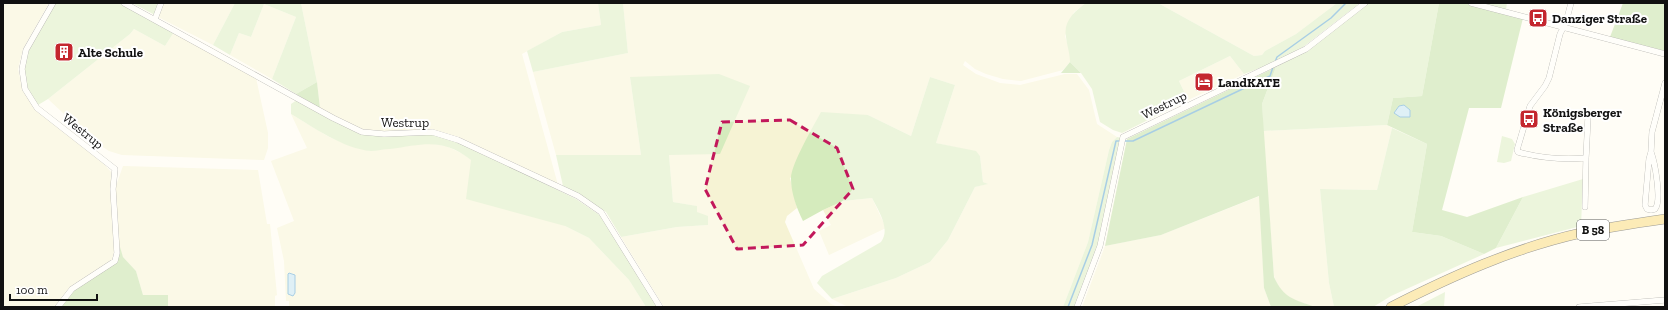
<svg xmlns="http://www.w3.org/2000/svg" width="1668" height="310" font-family="'Zilla Slab',serif">
<style>
.farmland{fill:#f6f3d4}
.green{fill:#d5ebbd}
.forest{fill:#b9dc9c}
.water{fill:#b9e0f7;stroke:#3f96cf}
.lines{fill:none;stroke-linecap:round;stroke-linejoin:round}
.stream{stroke:#3f96cf;stroke-width:1.5}
.minor-casing{stroke:#444;stroke-width:6}
.primary-casing{stroke:#222;stroke-width:10}
.minor{stroke:#fff;stroke-width:5.5}
.primary{stroke:#f9d66b;stroke-width:9}
.marked{fill:none;stroke:#c2185b;stroke-width:3;stroke-dasharray:8 5;stroke-linejoin:round}
.labels{text-anchor:middle;dominant-baseline:central;stroke-width:4;stroke-linejoin:round;paint-order:stroke}
.shield{fill:#fff;stroke:#585858;stroke-width:1}
.shield-label{font-size:12px;font-weight:bold;fill:#111}
.poi-label{font-size:13px;font-weight:bold;fill:#111;stroke:#fff;text-anchor:start}
.street-label{font-size:13px;fill:#111;stroke:#fff}
</style>
<rect width="100%" height="100%" fill="#fffdf5"/>
<path class="farmland" d="M3,3H49L23,49L18,69L23,91L37,110L104,164L111,172L114,251L112,260L70,287L55,307H3Z
M163,3H235L213,45L158,17Z
M301,3H598L601,25L562,32L522,54L558,185L459,137L431,129L383,131L362,130L320,108L317,82Z
M623,3H1086L1074,12L1065,36L1070,52V62L1063,70L1021,81L1003,79L986,74L975,69L965,61L963,65L976,74L1000,83L1020,85L1065,74H1077L1089,90L1097,124L1117,137L1112,142L1109,150L1088,242L1063,307H848L832,299L896,278L930,262L948,240L975,187L987,184L983,182L980,156L976,152L936,143L955,85L930,77L911,136L868,115L790,178L797,208L787,216L785,222L814,289L831,304L838,307H664L621,237L677,227L708,225L697,212L696,206L673,202L669,155L630,77L641,155H556L533,72L628,53Z
M1158,3H1337L1296,34L1265,51L1262,55L1254,56Z
M264,4L296,17L272,79L230,55L239,33L251,37Z
M134,29L165,46L174,32L256,78L268,133V148L264,160L122,155L109,151L92,140L48,99L130,34Z
M1230,56L1244,74L1188,100L1179,81Z
M291,114L329,137L351,146L371,151L428,143L446,146L463,154L565,226L589,238L629,280L646,307H289V301H286L284,261L277,228L294,221L271,161L307,148Z
M1387,125L1392,128L1377,190L1320,189L1329,283L1334,307H1315L1289,298L1279,288L1274,276L1263,131Z
M123,166L258,170L267,224H270L277,295L275,296V307H168V295H143L136,271L123,257L119,247L116,216V186Z
M1260,196L1264,288L1271,307H1082L1105,246L1161,235Z
M872,198L886,228L829,255L819,231L831,225L823,210L843,201Z"/>
<path class="green" d="M55,3H119L174,32L165,46L134,29L130,34L48,99L38,105C35,100 30,95 28,89C15,60 41,27 55,3Z
M132,3H159L155,15Z
M235,3H301L317,82L296,94L272,79L296,17L264,4L251,37L239,33L230,55L213,45Z
M598,3H623L628,53L533,72L527,51L562,32L601,25Z
M1086,3H1158L1254,56L1262,55L1265,51L1296,34L1337,3H1360L1303,47L1273,63L1244,74L1230,56L1179,81L1188,100L1122,133L1113,130L1100,122L1092,89L1081,73L1070,62C1070,53 1067,46 1066,37C1063,21 1075,11 1086,3Z
M1369,3H1439L1422,96L1393,98L1387,125L1263,131L1262,104L1276,67L1306,51Z
M1481,3H1507L1506,10Z
M719,74L750,86L720,154L669,155L673,202L697,206V212L708,216V225L677,227L621,237L606,212L563,186L556,155H641L630,77Z
M930,77L955,85L936,143L976,151L980,156L983,182L988,184L975,187L948,240L930,262L896,278L832,299L817,283L822,276L881,242C891,229 878,210 872,198L843,201L823,210L803,221C797,209 791,193 791,179C790,166 814,125 821,112L868,115L911,136Z
M297,100L363,133H432L458,141L576,199L601,216L659,307H646L629,280L589,238L565,226L466,199L471,160C441,137 423,145 390,149C384,149 377,151 371,151C344,149 313,127 291,114V104Z
M1392,128L1427,144L1412,232L1441,236L1484,254L1391,296L1373,307H1334L1329,283L1320,189L1377,190Z
M1502,136L1512,139L1515,144L1511,161L1504,163L1497,162Z
M1117,137L1122,138L1099,246L1076,307H1063L1088,242L1109,150L1112,142Z
M1583,179L1581,226L1496,248L1523,197Z
M1445,292L1444,307H1416Z"/>
<path class="forest" d="M1439,3H1464L1523,18L1501,108H1469L1442,210L1467,217L1523,197L1496,248L1484,254L1441,236L1412,232L1427,144L1387,125L1393,98L1422,96Z
M1623,3H1665V51L1610,37Z
M1070,62L1081,73H1061Z
M1276,67L1262,104L1274,277C1284,299 1294,299 1315,307H1271L1264,288L1259,196L1161,235L1105,246L1127,139Z
M317,82L320,108L296,94Z
M120,247L123,257L136,271L143,295H168V307H60L73,289L116,262Z"/>
<path class="water" d="M1404,105L1410,110V117H1400L1394,113L1399,106Z
M289,273L295,275V293L293,296L288,294V274Z"/>
<g class="lines">
<path class="stream" d="M1275,62L1277,57L1331,18L1346,3
M1123,141H1133L1270,76L1273,67
M1068,307L1092,245L1116,141H1120"/>
<defs>
<path id="minor" d="M53,3L26,50L22,69L25,89L37,108L115,169L113,189L117,253L115,261L72,289L58,307
M124,3L333,118L362,132L384,134L432,132L458,140L578,196L601,212L660,307
M1471,3L1665,54
M1571,3L1566,22L1560,34L1549,78L1545,86L1530,106L1517,150L1518,152C1540,158 1562,160 1586,158L1585,207
M155,19L161,3
M1651,152C1655,163 1662,201 1655,209L1651,210L1647,209L1645,205L1649,159L1651,152L1652,132L1665,83
M1586,158L1588,117
M1077,307L1100,246L1123,137L1306,49L1365,3
M1579,307L1665,300"/>
<path id="primary" d="M1391,307C1452,276 1514,248 1581,233C1609,227 1637,223 1665,219"/>
</defs>
<use href="#minor" class="minor-casing"/>
<use href="#primary" class="primary-casing"/>
<use href="#minor" class="minor"/>
<use href="#primary" class="primary"/>
</g>
<path d="M0 0H1668V310H0ZM790,120L837,148L853,189L803,245L737,249L705,189L722,122Z" fill="#fffdf5" fill-opacity=".55" fill-rule="evenodd"/>
<path class="marked" d="M790,120L837,148L853,189L803,245L737,249L705,189L722,122Z"/>
<defs>
<symbol id="bus-square" viewBox="-11 -11 22 22"><rect x="-9" y="-9" width="18" height="18" rx="4" fill="#c4262e" stroke="#fff"/><path d="M-5-6H5V4H4V6H2V4H-2V6H-4V4H-5ZM-3.5-4V0h7V-4ZM-3.5 1.2v1.5H-2V1.2ZM2 1.2v1.5H3.5V1.2Z" fill="#fff"/></symbol>
<symbol id="building-square" viewBox="-11 -11 22 22"><rect x="-9" y="-9" width="18" height="18" rx="4" fill="#c4262e" stroke="#fff"/><path d="M-4-6H4V6H1V3H-1V6H-4ZM-2.5-4.3h1.7v1.8h-1.7ZM.8-4.3h1.7v1.8H.8ZM-2.5-1h1.7V.8h-1.7ZM.8-1h1.7V.8H.8Z" fill="#fff"/></symbol>
<symbol id="hotel-square" viewBox="-11 -11 22 22"><rect x="-9" y="-9" width="18" height="18" rx="4" fill="#c4262e" stroke="#fff"/><path d="M-6-4.5h1.5V1H6V5H4.5V3h-9V5H-6ZM-4 0a1.8 1.8 0 1 1 3.6 0ZM.5 0V-2.5h3Q6-2.5 6 0Z" fill="#fff"/></symbol>
</defs>
<g fill-rule="evenodd">
<use href="#bus-square" x="1527" y="7" width="22" height="22"/>
<use href="#building-square" x="53" y="41" width="22" height="22"/>
<use href="#hotel-square" x="1193" y="71" width="22" height="22"/>
<use href="#bus-square" x="1518" y="108" width="22" height="22"/>
</g>
<g class="labels">
<rect class="shield" x="1577" y="220" width="32" height="20" rx="3"/>
<g class="shield-label">
<text x="1593" y="230">B 58</text>
</g>
<g class="poi-label">
<text x="1552" y="18">Danziger Straße</text>
<text x="78" y="52">Alte Schule</text>
<text x="1218" y="82">LandKATE</text>
<text x="1543" y="112">Königsberger<tspan x="1543" dy="15">Straße</tspan></text>
</g>
<g class="street-label">
<text transform="translate(1164 105) rotate(-26)">Westrup</text>
<text x="405" y="122">Westrup</text>
<text transform="translate(83 131) rotate(39)">Westrup</text>
</g>
</g>
<rect width="1668" height="310" fill="none" stroke="#111111" stroke-width="8"/>
<path d="M10 294v6h87v-6" fill="none" stroke="#111111" stroke-width="2"/>
<text x="16" y="294" font-size="12" fill="#111111" stroke="#ffffff" stroke-width="3" paint-order="stroke">100 m</text>
</svg>
